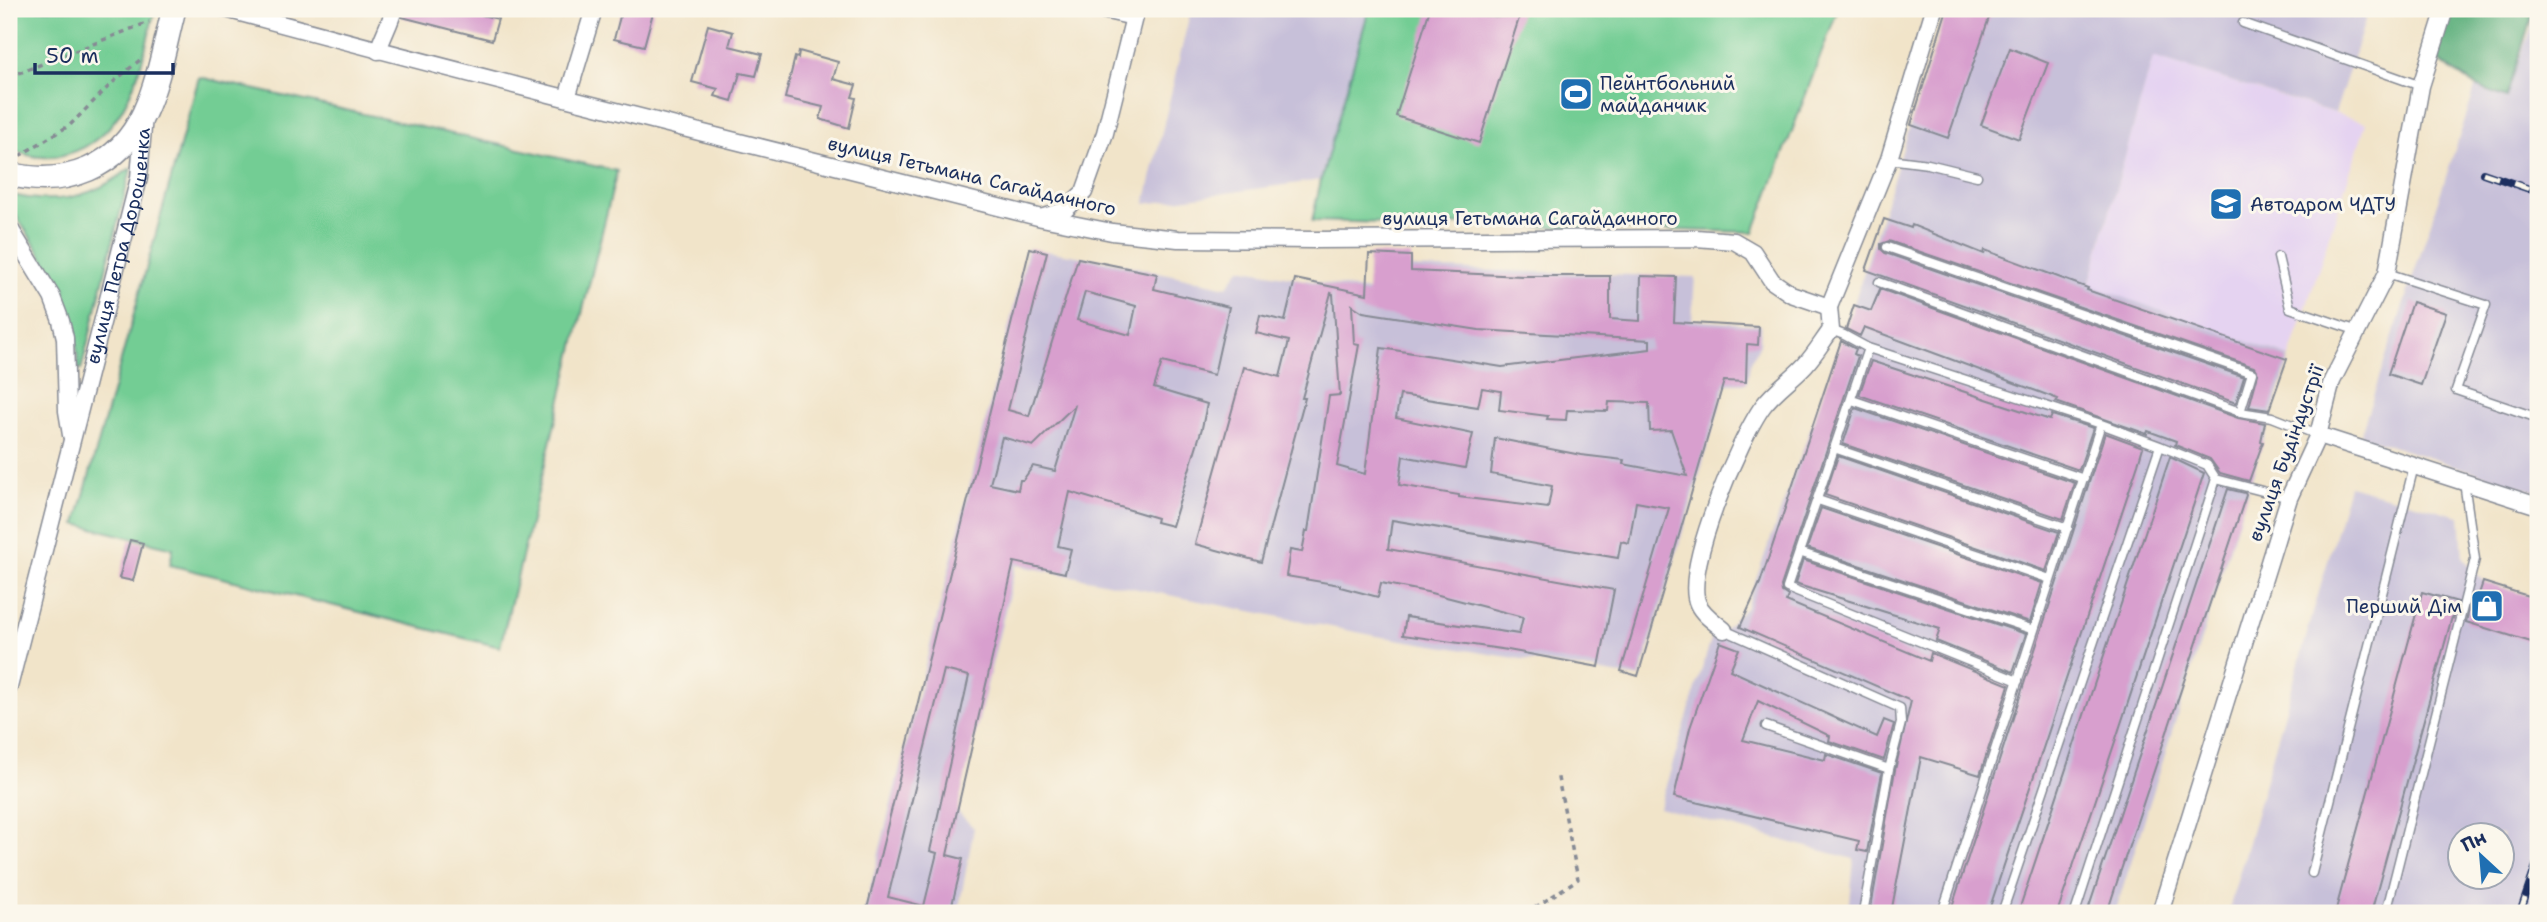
<svg xmlns="http://www.w3.org/2000/svg" width="2547" height="922" font-family="'Shantell Sans',sans-serif">
<style>
.built{fill:#e5d3f1}
.industrial{fill:#c7c0d9;fill-rule:evenodd}
.green{fill:#73cd94;stroke:#477e79;stroke-width:2}
.forest{fill:#5eb07e;stroke:#3c706e;stroke-width:2}
.building{fill:#d89fce;fill-rule:evenodd}
.lines{fill:none;stroke-linecap:round;stroke-linejoin:round}
.service-casing{stroke:#868a94;stroke-width:11}
.minor-casing{stroke:#868a94;stroke-width:19}
.secondary-casing{stroke:#868a94;stroke-width:26}
.path{stroke:#868a94;stroke-width:3.5;stroke-dasharray:5 5;stroke-linecap:butt}
.service{stroke:#fff;stroke-width:8}
.minor{stroke:#fff;stroke-width:16}
.secondary{stroke:#fff;stroke-width:23}
.rail-casing{stroke:#1b2f5e;stroke-width:8}
.rail{stroke:#fbf7ec;stroke-width:5;stroke-dasharray:16;stroke-linecap:butt}
.labels{text-anchor:middle;dominant-baseline:central;stroke-width:6;stroke-linejoin:round;paint-order:stroke}
.poi-label{font-size:19px;fill:#1b2f5e;stroke:#fbf7ec;text-anchor:start}
.street-label{font-size:19px;fill:#1b2f5e;stroke:#fbf7ec}
</style>
<rect width="100%" height="100%" fill="#fbf7ec"/>
<filter id="ink" filterUnits="userSpaceOnUse"><feTurbulence type="fractalNoise" baseFrequency=".0143" numOctaves="2"/><feDisplacementMap in="SourceGraphic" scale="14" xChannelSelector="R" yChannelSelector="G"/><feConvolveMatrix kernelMatrix="1 2 1 2 8 2 1 2 1" color-interpolation-filters="sRGB"/></filter>
<filter id="wash" filterUnits="userSpaceOnUse"><feTurbulence type="fractalNoise" baseFrequency=".00686" numOctaves="4" result="noise"/><feDisplacementMap in="SourceGraphic" scale="28" xChannelSelector="R" yChannelSelector="G"/><feGaussianBlur stdDeviation="1.57" result="paint"/><feColorMatrix in="noise" values="0 0 0 0 0 0 0 0 0 0 0 0 0 0 0 0 0 1.4 0 .05"/><feComposite in="paint" operator="in"/></filter>
<g filter="url(#wash)">
<rect width="100%" height="100%" fill="#f1e4c9"/>
<path class="built" d="M2153,57L2366,123L2290,357L2089,286Z"/>
<path class="industrial" d="M1191,9H1369L1321,180L1145,204Z
M1947,9H2369L2335,113L2153,57L2089,285L2290,357L2115,913H1849L1854,859L1659,808L1713,633L1724,630L1746,607L1844,335Z
M2535,9H2538V492L2360,436L2476,86L2506,97L2536,13Z
M1028,248L1113,262L1227,287L1240,268L1401,297L1406,268L1695,277L1692,320L1761,325L1760,344L1750,364L1747,384H1726L1640,678L1377,636L1016,565L957,811L974,828L958,913H864Z
M2349,486L2460,516L2463,558L2483,581L2538,599V913H2228ZM2460,834H2502V876H2460Z"/>
<path class="green" d="M18,9H155C142,63 129,137 67,154C48,160 27,157 9,148V28Z
M1369,9H1838L1754,232L1312,221L1321,180Z
M199,77L617,171L500,647L170,565L173,548L76,524Z
M129,169H131L81,370L78,369C78,300 44,261 9,204V194C53,206 93,198 129,169Z"/>
<path class="forest" d="M2445,9H2534L2506,98L2476,86L2429,54Z"/>
<g id="blocks">
<path class="building" d="M404,9H458L498,19L492,40L402,17Z
M622,9H654L644,46L614,39Z
M1430,9H1522L1479,143L1396,116Z
M1947,9H1992L1948,138L1911,125Z
M708,25L733,32L729,46L762,54L756,76L740,73L732,101L715,96L718,89L692,82Z
M2010,48L2048,63L2019,139L1981,125Z
M799,51L838,62L833,79L856,85L852,97L856,98L849,128L820,119L823,107L785,98L795,57L798,58Z
M1884,219L1911,228L1912,225L1984,254L1985,250L2088,288L2087,290L2287,359L2269,410L2249,407L2258,374L2254,367L1889,241L1881,244V249L1885,253L2244,377L2236,403L1866,270Z
M1030,248L1047,252L1008,410L1029,416L1078,258L1157,274L1154,289L1229,307L1214,375L1162,362L1154,388L1207,404L1202,428L1172,526L1156,522L1157,518L1070,492L1058,546L1071,549L1065,573L1014,562L947,855L963,859L950,913H866ZM1085,292L1136,306L1130,335L1077,320ZM1075,405L1055,471L1033,466L1023,480H1020L1018,490L990,484L1002,437L1033,446ZM944,670L969,676L930,851L937,853L924,906L888,897Z
M1369,254L1411,256V271L1523,276H1610V319L1640,321L1641,276L1676,277L1674,322L1759,327L1758,345L1747,344L1746,382L1724,381L1638,676L1621,671L1669,508L1636,502L1629,543L1621,541L1618,558L1392,520L1388,549L1614,590L1599,667L1508,650L1403,635L1406,617L1519,634L1523,617L1427,592L1381,583L1378,597L1340,587V585L1286,576L1290,550L1302,552L1306,531H1308L1329,396L1340,395L1333,294L1331,293L1302,398H1305L1261,562L1195,544L1244,367L1280,377L1289,341L1256,333L1260,315L1285,321L1295,279L1367,294ZM1352,305L1363,312L1479,330L1650,340V349L1502,367L1381,348L1365,474L1337,466L1359,345L1354,344ZM1482,388L1501,391L1499,410L1548,416L1547,419L1566,420L1567,410L1608,411L1609,402L1649,403L1650,431L1671,430L1687,476L1623,464L1624,460L1581,455L1495,438L1491,474L1552,486L1548,508L1459,497V495L1399,485L1403,456L1465,468L1473,434L1396,418L1400,395L1478,407Z
M1880,289L2238,418L2265,423L2261,441L2263,442L2249,481L2220,473L2210,459L2175,445L2176,441L2148,431L2147,434L2056,402L2058,399L1864,327L1860,336L1846,329L1854,305L1871,311Z
M2412,302L2446,313L2421,385L2388,374Z
M1841,341L1856,349L1854,354L1858,356L1781,586L1782,592L1788,596L1786,601L1929,661L1931,653L2009,685L1980,775L1921,757L1891,913H1870L1895,770L1911,701L1740,627L1760,583Z
M1871,361L2050,420L2052,415L2093,428L2079,470L1859,395Z
M1855,408L2075,483L2063,519L1843,444Z
M2105,433L2143,447L2138,464L1988,913H1950Z
M1838,456L2059,532L2046,571L1825,495Z
M2170,457L2204,473L2093,808L2057,913H2018Z
M2228,489L2245,493L2246,495L2117,882L2107,913H2087Z
M1821,508L2042,583L2030,622L1807,548Z
M130,540L143,543L133,581L119,578Z
M1803,560L2026,634L2013,672L1936,641L1940,629L1795,584Z
M2483,582L2538,599V620L2531,642L2466,622L2470,605L2475,606Z
M2422,592L2458,602L2453,618L2452,617L2371,913H2335Z
M1720,642L1739,649L1730,670L1877,737L1884,720L1894,724L1884,760L1829,741L1830,736L1758,701L1743,740L1825,760L1826,754L1882,773L1867,852L1857,850L1859,841L1674,797L1690,728Z"/>
</g>
</g>
<g filter="url(#ink)">
<use href="#blocks" fill-opacity="0" stroke="#868a94" stroke-width="2"/>
<g class="lines">
<defs>
<path id="service" d="M2243,23L2421,86
M1889,159L1928,164L1977,176
M1887,247L2252,373L2240,412
M2278,257L2290,308L2358,331
M2387,273L2486,305L2456,390L2538,418
M1879,282L2240,412L2272,417L2318,435
M1831,330L1844,335L1868,348L2101,424L2160,446L2207,465L2216,479L2075,913
M1868,348L1787,588L2018,681
M1852,400L2084,479
M1834,448L2068,528
M2216,479L2289,498
M1818,500L2050,579
M1799,552L2034,630
M1724,630L1900,708L1901,723L1889,769L1766,726
M2312,873L2414,466
M1863,913L1889,769
M1942,913L2101,424
M2002,913L2160,446
M2386,913L2475,559L2464,482"/>
<g id="minor">
<path d="M226,9C497,83 770,149 1042,218L1112,232L1178,239L1315,240L1696,238L1734,241L1753,252L1772,281L1791,294L1829,307"/>
<path d="M1098,9L1134,17"/>
<path d="M378,51C383,35 390,24 394,9"/>
<path d="M567,98L594,9"/>
<path d="M1044,217L1064,211L1084,192L1105,133L1136,9"/>
<path d="M9,227L52,297L61,321L65,338L67,411L71,435"/>
<path d="M2318,435L2538,506"/>
<path d="M1724,630C1716,623 1703,615 1698,604C1682,570 1741,436 1763,406C1775,390 1792,379 1805,365C1815,354 1822,342 1831,330L1829,307L1889,159L1934,9"/>
<path id="s1" d="M9,687L139,178L144,115"/>
<path d="M2160,913L2289,498L2318,435L2332,381L2387,273L2421,86L2445,9"/>
</g>
<path id="secondary" d="M9,174C65,188 119,168 144,113C159,81 165,43 174,9"/>
</defs>
<use href="#service" class="service-casing"/>
<use href="#minor" class="minor-casing"/>
<use href="#secondary" class="secondary-casing"/>
<path class="path" d="M9,24L16,9
M9,77L149,22
M19,156L70,125L111,84L141,59
M1527,913L1578,879L1557,773"/>
<use href="#service" class="service"/>
<use href="#minor" class="minor"/>
<use href="#secondary" class="secondary"/>
<defs>
<path id="rail" d="M2483,173L2538,192
M2520,913L2538,860"/>
</defs>
<use href="#rail" class="rail-casing"/>
<use href="#rail" class="rail"/>
</g>
</g>
<defs>
<symbol id="stadium-square" viewBox="-11 -11 22 22"><rect x="-9" y="-9" width="18" height="18" rx="4" fill="#1f6fb2" stroke="#fbf7ec"/><path d="M0-5a6.5 5 0 1 0 0 10a6.5 5 0 1 0 0-10ZM-3.5-1.8h7v3.6h-7Z" fill="#fff"/></symbol>
<symbol id="university-square" viewBox="-11 -11 22 22"><rect x="-9" y="-9" width="18" height="18" rx="4" fill="#1f6fb2" stroke="#fbf7ec"/><path d="M0-5L7-2L0 1L-7-2ZM-4 1L0 2.5L4 1V4Q0 6-4 4Z" fill="#fff"/></symbol>
<symbol id="shop-square" viewBox="-11 -11 22 22"><rect x="-9" y="-9" width="18" height="18" rx="4" fill="#1f6fb2" stroke="#fbf7ec"/><path d="M-5-2.5h2.3a2.7 3.5 0 0 1 5.4 0H5L5.5 6h-11ZM-1.5-2.5h3a1.5 2.3 0 0 0-3 0Z" fill="#fff"/></symbol>
</defs>
<g fill-rule="evenodd">
<use href="#stadium-square" x="1557" y="75" width="38" height="38"/>
<use href="#university-square" x="2207" y="185" width="38" height="38"/>
<use href="#shop-square" x="2468" y="587" width="38" height="38"/>
</g>
<g class="labels">
<g class="poi-label">
<text x="1600" y="83">Пейнтбольний<tspan x="1600" dy="22">майданчик</tspan></text>
<text x="2250" y="204">Автодром ЧДТУ</text>
<text x="2462" y="606" text-anchor="end">Перший Дім</text>
</g>
<g class="street-label">
<text transform="translate(972 176) rotate(13)">вулиця Гетьмана Сагайдачного</text>
<text x="1530" y="218">вулиця Гетьмана Сагайдачного</text>
<text stroke="none"><textPath href="#s1" startOffset="455">вулиця Петра Дорошенка</textPath></text>
<text transform="translate(2286 453) rotate(-70)">вулиця Будіндустрії</text>
</g>
</g>
<rect width="2547" height="922" fill="none" stroke="#fbf7ec" stroke-width="35"/>
<g transform="translate(2481 856) rotate(334)"><circle r="33" fill="#fbf7ec" stroke="#a1a7b3" stroke-width="2"/>
<path d="M0-5L12 26L0 18L-12 26Z" fill="#1f6fb2"/>
<text y="-10" font-size="19" font-weight="bold" text-anchor="middle" fill="#1b2f5e">Пн</text>
</g>
<path d="M35 63v10h138v-10" fill="none" stroke="#1b2f5e" stroke-width="3.5"/>
<text x="46" y="63" font-size="21" fill="#1b2f5e" stroke="#fbf7ec" stroke-width="5" paint-order="stroke">50 m</text>
</svg>
